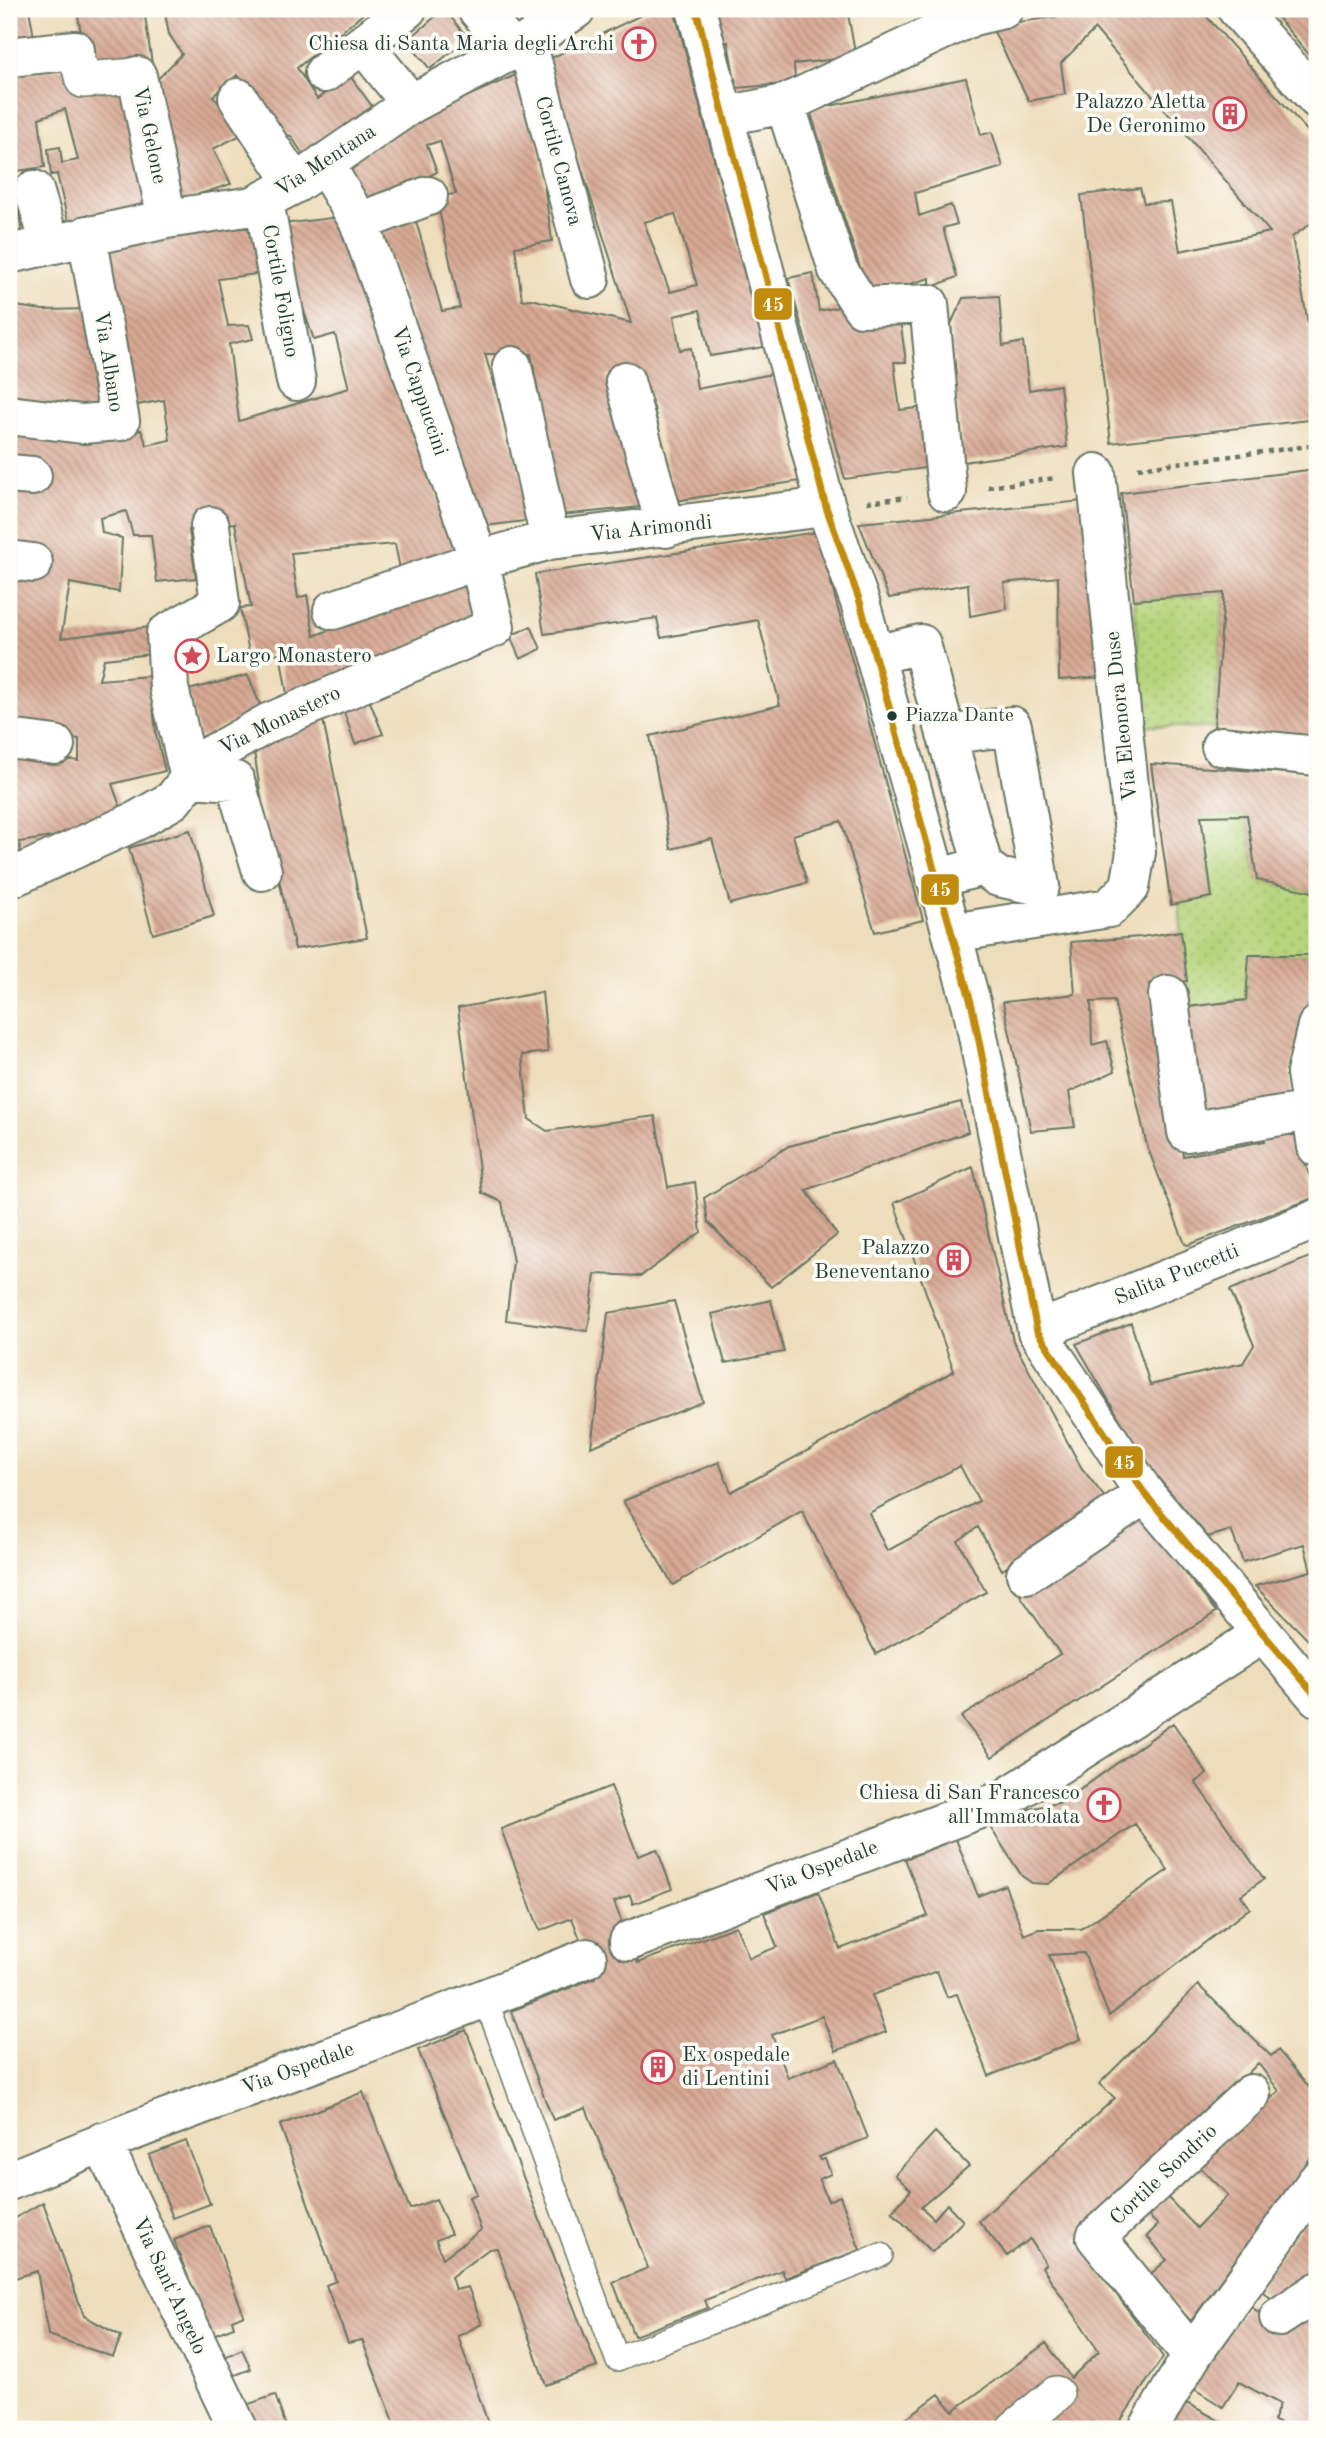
<svg xmlns="http://www.w3.org/2000/svg" width="1326" height="2438" font-family="'Old Standard TT',serif">
<style>
.grass{fill:url(#grass-dots);stroke:#6a8858;stroke-width:2}
.building{fill:url(#building-back-hatch);fill-rule:evenodd}
.lines{fill:none;stroke-linecap:round;stroke-linejoin:round}
.service-casing{stroke:#677563;stroke-width:26}
.pedestrian-casing{stroke:#677563;stroke-width:38}
.minor-casing{stroke:#677563;stroke-width:42}
.tertiary-casing{stroke:#677563;stroke-width:42}
.secondary-casing{stroke:#677563;stroke-width:42}
.path{stroke:#677563;stroke-width:4.5;stroke-dasharray:5 5;stroke-linecap:butt}
.service{stroke:#fff;stroke-width:23}
.pedestrian{stroke:#fff;stroke-width:35}
.minor{stroke:#fff;stroke-width:38}
.tertiary{stroke:#fff;stroke-width:38}
.secondary{stroke:#fff;stroke-width:38}
.bus-1-casing{stroke:#fdfcf7;stroke-width:12}
.bus-1{stroke:#c18c0d;stroke-width:7}
.bus-dot{fill:#1f3d34;stroke:#fdfcf7;stroke-width:2.5}
.labels{text-anchor:middle;dominant-baseline:central;stroke-width:7;stroke-linejoin:round;paint-order:stroke}
.bus-label{font-size:19px;fill:#1f3d34;stroke:#fdfcf7;text-anchor:start}
.poi-label{font-size:21px;fill:#1f3d34;stroke:#fdfcf7;text-anchor:end}
.street-label{font-size:21px;fill:#1f3d34;stroke:#fdfcf7}
.line-badge{stroke:#fdfcf7;stroke-width:2.5}
.badge-label{font-size:19px;text-anchor:middle;font-weight:bold;fill:#fff}
</style>
<defs>
<pattern id="grass-dots" width="8" height="8" patternUnits="userSpaceOnUse" patternTransform="scale(1.75)"><rect width="8" height="8" fill="#b6d47b"/><path d="M2 2h.1M6 6h.1" fill="none" stroke="#9cb76b" stroke-width="1.8" stroke-linecap="round"/></pattern>
<pattern id="building-back-hatch" width="6" height="6" patternUnits="userSpaceOnUse" patternTransform="scale(1.75)"><rect width="6" height="6" fill="#d8a994"/><path d="M-1 5l2 2M0 0l6 6M5-1l2 2" fill="none" stroke="#af8b7a"/></pattern>
</defs>
<rect width="100%" height="100%" fill="#fdfcf7"/>
<filter id="ink" filterUnits="userSpaceOnUse"><feTurbulence type="fractalNoise" baseFrequency=".0143" numOctaves="2"/><feDisplacementMap in="SourceGraphic" scale="14" xChannelSelector="R" yChannelSelector="G"/><feConvolveMatrix kernelMatrix="1 2 1 2 8 2 1 2 1" color-interpolation-filters="sRGB"/></filter>
<filter id="wash" filterUnits="userSpaceOnUse"><feTurbulence type="fractalNoise" baseFrequency=".00686" numOctaves="4" result="noise"/><feDisplacementMap in="SourceGraphic" scale="28" xChannelSelector="R" yChannelSelector="G"/><feGaussianBlur stdDeviation="1.57" result="paint"/><feColorMatrix in="noise" values="0 0 0 0 0 0 0 0 0 0 0 0 0 0 0 0 0 1.4 0 .05"/><feComposite in="paint" operator="in"/></filter>
<g filter="url(#wash)">
<rect width="100%" height="100%" fill="#edb"/>
<path class="grass" d="M1224,593L1214,728L1145,726L1134,600Z
M1247,815L1257,880L1317,893V955H1250L1246,1000L1188,1007L1179,903L1212,897L1201,816Z"/>
<g id="blocks">
<path class="building" d="M9,9H29L34,37L9,39Z
M77,9H144L152,64L124,69L87,71Z
M164,9H369L297,68L317,99L350,76L374,109L304,156L291,136L281,134L237,75L213,96L243,134L213,149L231,184L172,203L151,86L182,54L169,34Z
M444,9L468,38L430,69L407,41Z
M654,9H674L764,347L710,356L700,310L674,316L680,350L691,348L697,389L772,374L800,481L675,501L654,408L638,368L606,375L641,507L560,515L531,354H485L534,520L484,526L381,233L415,218L442,311L460,308L436,196L456,194L440,141L427,145L437,172L368,207L346,164L416,119L520,73L537,134L552,241L515,247L522,300L531,299L631,323L547,60ZM675,214L697,285L670,292L644,222Z
M713,9H847L856,57L794,64L795,83L736,88L728,42L722,43Z
M1075,9H1150L1153,12L1156,9H1200L1317,142V219L1292,237L1317,372V419L1111,443L1081,195L1140,188L1144,203L1171,202L1180,251L1270,232L1095,29L1061,63L1065,94L1029,101L991,26L1055,17Z
M1270,9H1317V64L1295,38Z
M76,66L127,83L148,210L69,226L57,174L51,175L48,149L60,147L62,163L78,160L65,109L39,118L45,167L9,172V75Z
M966,78L981,135L992,132L1003,167L915,193L919,216L951,205L957,224L943,228L957,277L930,288V278L869,296L810,110Z
M18,205L22,234L9,236V207Z
M339,217L459,557L400,569L395,544L291,553L298,598L307,595L314,636L465,576L483,620L287,694L280,653L250,657L240,608L251,607L235,523L189,530L196,578L157,582L151,535H133L126,511L100,518L102,533L122,538L119,592L70,583L61,638L150,627L152,654L104,659L99,680L150,676L156,734L165,771L112,784L124,817L65,835L19,842L22,857L9,862V753L79,761V739L9,727V425L88,441L141,430L147,445L170,440L164,400L132,406L98,246L256,224L264,273L218,279L228,326L249,325L253,339L229,344L239,421L349,388L335,334L314,340L292,276L282,224Z
M813,273L819,311L849,305L899,312L906,362H894L900,410L926,407L933,467L845,479L788,278Z
M999,296L1003,346L1023,342L1029,390L1060,385L1067,447L963,462L951,324L963,298Z
M9,305L43,310L91,309L103,413L9,405Z
M1317,469V737L1214,728L1224,593L1134,600L1121,493Z
M1083,501L1102,677L1059,680L1058,577L1004,583L1007,609L970,616L968,584L889,598L859,523Z
M817,532L923,920L875,932L841,821L793,835L807,883L730,904L712,839L671,849L650,736L780,705L758,620L661,638L657,618L544,634L535,574Z
M531,626L541,649L520,659L510,636Z
M248,675L261,707L200,738L188,690Z
M368,697L383,734L355,744L343,709Z
M323,720L367,938L295,949L263,810L254,751Z
M1151,764L1317,775V893L1257,880L1247,815L1201,816L1212,897L1171,905Z
M190,830L214,916L153,934L129,848Z
M1181,931L1187,981L1149,984L1183,1156L1265,1141L1263,1131L1294,1127L1316,1197L1188,1245L1185,1244L1147,1146L1114,1001L1091,1002L1092,1045L1107,1041L1115,1071L1069,1092L1075,1127L1031,1131L1003,1002L1075,994L1071,942L1141,937Z
M1249,955H1317V974L1290,1071L1291,1106L1197,1120L1188,1007L1246,1000Z
M542,992L548,1052L522,1055L529,1119L547,1131L655,1116L668,1187L695,1182L701,1232L641,1276L595,1274L588,1331L506,1320L513,1262L502,1202L482,1193L458,1008Z
M961,1102L968,1132L806,1190L837,1235L771,1287L708,1222L704,1198L789,1146Z
M973,1167L1013,1341L1081,1467L1110,1504L1002,1570L978,1527L958,1541L986,1592L876,1654L802,1511L673,1585L623,1501L719,1462L731,1492L954,1371L894,1203ZM960,1466L979,1501L887,1551L869,1513Z
M1317,1254V1649L1255,1586L1311,1571L1304,1544L1243,1562L1231,1530L1208,1537L1144,1461L1076,1344L1131,1323L1150,1385L1243,1363L1254,1345L1230,1290Z
M771,1300L784,1352L725,1363L712,1314Z
M674,1301L703,1402L591,1447L608,1313Z
M1138,1512L1216,1612L992,1757L961,1717L1060,1654L1020,1595Z
M1173,1723L1207,1774L1195,1782L1264,1879L1241,1895L1250,1908L1109,2016L1084,1953L1049,1955L1081,2039L989,2076L957,1994L947,1997L937,1971L872,1995L886,2032L836,2051L822,2016L772,2035L788,2078L837,2059L868,2138L819,2157L821,2160L825,2159L831,2174L819,2179L828,2201L840,2196L860,2250L785,2278L782,2270L705,2300L708,2308L634,2336L613,2282L648,2268L586,2108L553,2120L511,2011L595,1978L572,1918L540,1931L501,1829L611,1786L638,1856L657,1849L672,1889L633,1904L630,1895L614,1902L638,1963L736,1926L749,1958L777,1947L764,1913L818,1892L840,1949L928,1916L905,1859L956,1839L978,1896L1005,1885L1024,1935L1039,1929H1081L1168,1870L1135,1824L1048,1884L1032,1883L1022,1876L990,1827L1030,1809L1063,1802Z
M1198,1985L1271,2056L1278,2050L1317,2096V2149L1191,2321L1147,2277L1167,2260L1147,2236L1158,2225L1140,2208L1159,2189L1197,2228L1228,2195L1197,2164L1279,2091L1258,2063L1170,2154L1076,2240L1163,2357L1115,2429H1026L1050,2379L991,2429H892L939,2394L953,2411L1046,2343L1071,2378L1099,2351L1042,2267L1046,2264L1030,2239L1007,2256L979,2221L1115,2098L1099,2084Z
M466,2030L597,2367L546,2385L497,2248L489,2249L451,2277L455,2290L468,2287L482,2324L458,2336L490,2429H397L362,2340L348,2343L326,2285L336,2281L280,2125L363,2092L410,2209L436,2199L451,2234L436,2240L443,2258L481,2230L469,2197L477,2194L418,2050Z
M935,2132L969,2166L921,2207L934,2219L947,2204L963,2221L932,2252L892,2212L911,2190L895,2175Z
M186,2141L210,2204L173,2218L149,2155Z
M43,2202L84,2316L121,2336L113,2357L48,2335L37,2271L9,2280V2222Z
M1306,2219L1317,2229V2271L1308,2286L1282,2307L1257,2287Z
M210,2226L244,2315L232,2320L234,2327L210,2336L174,2240Z
M1247,2304L1281,2328L1317,2315V2429H1294L1273,2421L1280,2404L1239,2382L1223,2407L1191,2387Z
M242,2349L251,2369L228,2378L220,2359Z
M275,2395L287,2429H248L240,2407Z
M1181,2400L1235,2429H1162Z"/>
</g>
</g>
<g filter="url(#ink)">
<use href="#blocks" fill-opacity="0" stroke="#677563" stroke-width="2"/>
<g class="lines">
<defs>
<path id="service" d="M486,2000L617,2359L881,2255"/>
<path id="pedestrian" d="M75,50L83,80L137,76
M1014,2429L1056,2394"/>
<path id="minor" d="M407,9L363,44L411,104
M477,9L513,50
M527,42L590,279
M9,57L75,50
M324,73L363,44
M137,76L167,219
M238,98L295,184
M785,104L838,270L862,307L929,304L947,492
M725,116L785,104L973,16L1003,9
M324,163L359,222L479,560L495,627
M34,190L50,244
M264,201L296,381
M359,222L428,196
M9,254L167,219L253,206L295,184L411,104L527,42L576,9
M512,366L550,540
M625,381L666,528
M9,415L82,424L120,421L87,235
M9,474L32,476
M210,526L220,603L166,634L169,688L190,778L235,781L262,871
M9,560L33,563
M333,610L479,560L550,540L826,507
M875,655L921,644L983,866L936,879
M946,735L1012,726L1040,886L998,877L983,866
M9,739L55,745
M1221,746L1317,756
M9,879L138,820L173,800L204,759L268,723L495,627
M952,933L1109,908L1130,887L1136,852L1096,473
M1168,995L1187,1132L1310,1111
M1317,1026L1306,1073L1317,1147
M1037,1331L1317,1219
M1026,1574L1145,1494
M629,1941L1003,1800L1262,1634
M102,2142L238,2429
M9,2181C199,2101 396,2036 587,1958
M1279,2317L1317,2292
M1192,2355L1096,2237L1251,2094"/>
<path id="tertiary" d="M696,9L826,507L860,602L972,1006L1037,1331L1145,1494L1317,1697
M1148,2429L1192,2355L1317,2181"/>
<path id="secondary" d="M1237,9L1317,99"/>
</defs>
<use href="#service" class="service-casing"/>
<use href="#pedestrian" class="pedestrian-casing"/>
<use href="#minor" class="minor-casing"/>
<use href="#tertiary" class="tertiary-casing"/>
<use href="#secondary" class="secondary-casing"/>
<path class="path" d="M1138,468L1317,445
M988,487L1056,478
M867,502L907,497"/>
<use href="#service" class="service"/>
<use href="#pedestrian" class="pedestrian"/>
<use href="#minor" class="minor"/>
<use href="#tertiary" class="tertiary"/>
<use href="#secondary" class="secondary"/>
<defs>
<path id="bus-1" d="M696,9L826,507L860,602L972,1006L1037,1331L1145,1494L1317,1697"/>
</defs>
<use href="#bus-1" class="bus-1-casing"/>
<use href="#bus-1" class="bus-1"/>
</g>
</g>
<defs>
<symbol id="church-ring" viewBox="-11 -11 22 22"><circle r="9.5" fill="#fdfcf7" stroke="#d1495b" stroke-width="1.5"/><path d="M-1.2-6h2.4v3.5h3.3v2.4h-3.3V6h-2.4V-.1h-3.3v-2.4h3.3Z" fill="#d1495b"/></symbol>
<symbol id="building-ring" viewBox="-11 -11 22 22"><circle r="9.5" fill="#fdfcf7" stroke="#d1495b" stroke-width="1.5"/><path d="M-4-6H4V6H1V3H-1V6H-4ZM-2.5-4.3h1.7v1.8h-1.7ZM.8-4.3h1.7v1.8H.8ZM-2.5-1h1.7V.8h-1.7ZM.8-1h1.7V.8H.8Z" fill="#d1495b"/></symbol>
<symbol id="sight-ring" viewBox="-11 -11 22 22"><circle r="9.5" fill="#fdfcf7" stroke="#d1495b" stroke-width="1.5"/><path d="M0-6L1.8-2.2L6-1.7L2.9 1.2L3.7 5.4L0 3.3L-3.7 5.4L-2.9 1.2L-6-1.7L-1.8-2.2Z" fill="#d1495b"/></symbol>
</defs>
<g fill-rule="evenodd">
<use href="#church-ring" x="620" y="25" width="38" height="38"/>
<use href="#building-ring" x="1211" y="95" width="38" height="38"/>
<use href="#sight-ring" x="173" y="637" width="38" height="38"/>
<use href="#building-ring" x="935" y="1241" width="38" height="38"/>
<use href="#church-ring" x="1085" y="1786" width="38" height="38"/>
<use href="#building-ring" x="639" y="2048" width="38" height="38"/>
</g>
<circle class="bus-dot" cx="892" cy="716" r="6"/>
<g class="labels">
<g class="bus-label">
<text x="905" y="716">Piazza Dante</text>
</g>
<g class="poi-label">
<text x="614" y="44">Chiesa di Santa Maria degli Archi</text>
<text x="1206" y="102">Palazzo Aletta<tspan x="1206" dy="24">De Geronimo</tspan></text>
<text x="216" y="656" text-anchor="start">Largo Monastero</text>
<text x="930" y="1248">Palazzo<tspan x="930" dy="24">Beneventano</tspan></text>
<text x="1080" y="1793">Chiesa di San Francesco<tspan x="1080" dy="24">all'Immacolata</tspan></text>
<text x="682" y="2055" text-anchor="start">Ex ospedale<tspan x="682" dy="24">di Lentini</tspan></text>
</g>
<g class="street-label">
<text transform="translate(149 135) rotate(78)">Via Gelone</text>
<text transform="translate(326 161) rotate(-33)">Via Mentana</text>
<text transform="translate(558 161) rotate(75)">Cortile Canova</text>
<text transform="translate(280 291) rotate(80)">Cortile Foligno</text>
<text transform="translate(108 362) rotate(81)">Via Albano</text>
<text transform="translate(419 391) rotate(71)">Via Cappuccini</text>
<text transform="translate(651 529) rotate(-6)">Via Arimondi</text>
<text transform="translate(1122 716) rotate(-96)">Via Eleonora Duse</text>
<text transform="translate(280 721) rotate(-26)">Via Monastero</text>
<text transform="translate(1177 1275) rotate(-22)">Salita Puccetti</text>
<text transform="translate(822 1868) rotate(-21)">Via Ospedale</text>
<text transform="translate(298 2069) rotate(-20)">Via Ospedale</text>
<text transform="translate(1164 2175) rotate(-43)">Cortile Sondrio</text>
<text transform="translate(169 2286) rotate(65)">Via Sant'Angelo</text>
</g>
</g>
<g class="line-badge">
<rect x="753" y="287" width="40" height="34" rx="7" fill="#c18c0d"/>
<rect x="920" y="873" width="40" height="33" rx="7" fill="#c18c0d"/>
<rect x="1104" y="1445" width="40" height="34" rx="7" fill="#c18c0d"/>
</g>
<g class="badge-label">
<text x="773" y="311">45</text>
<text x="940" y="896">45</text>
<text x="1124" y="1469">45</text>
</g>
<rect width="1326" height="2438" fill="none" stroke="#fdfcf7" stroke-width="35"/>
</svg>
